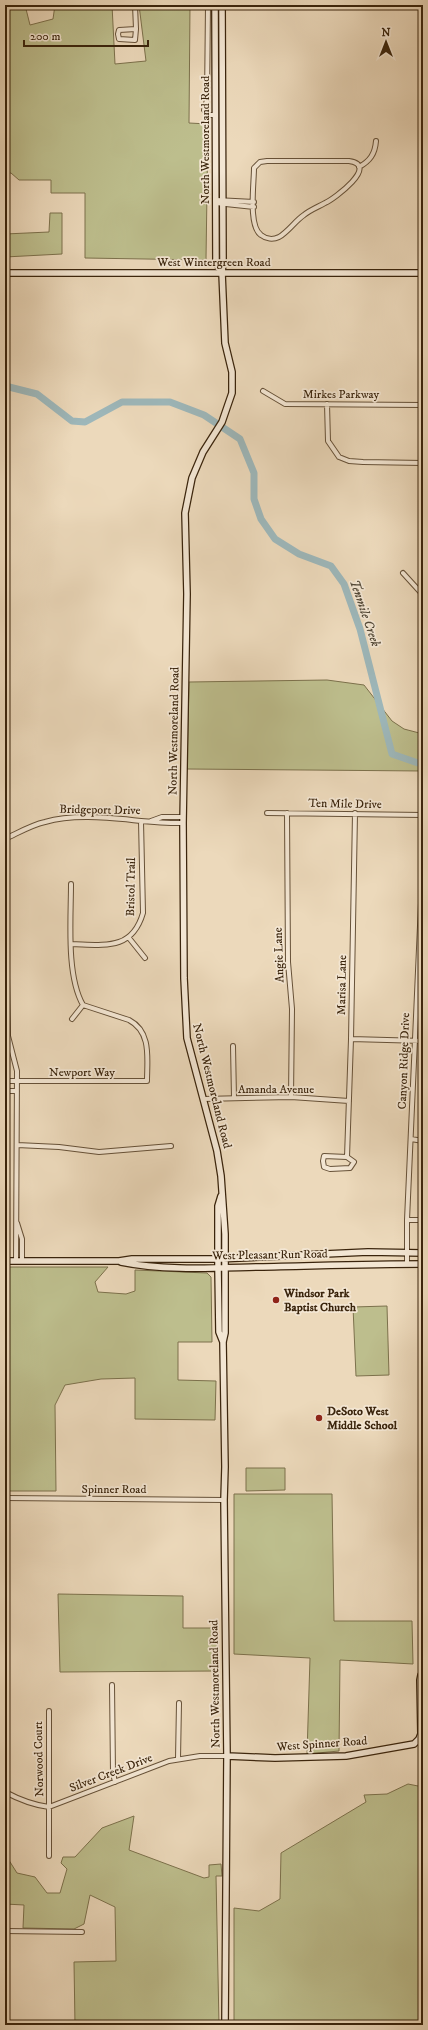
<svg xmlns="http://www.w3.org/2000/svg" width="428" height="2030" font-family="'IM FELL DW Pica',serif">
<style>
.green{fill:#bdbe8d;stroke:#7c714c}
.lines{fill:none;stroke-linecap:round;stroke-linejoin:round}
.river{stroke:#9db7ba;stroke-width:7}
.street-casing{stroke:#665138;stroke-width:6}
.secondary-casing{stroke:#3a240c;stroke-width:8}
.street{stroke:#f3e6d3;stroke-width:4}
.secondary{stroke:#f3e6d3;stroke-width:5.5}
.poi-dot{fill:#8f2418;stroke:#f3e6d3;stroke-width:1.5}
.labels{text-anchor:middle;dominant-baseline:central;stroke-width:3.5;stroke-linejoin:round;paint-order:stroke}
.street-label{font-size:12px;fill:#3a240c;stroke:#f3e6d3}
.poi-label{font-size:12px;font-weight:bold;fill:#3a240c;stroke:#f3e6d3;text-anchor:start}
.water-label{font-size:13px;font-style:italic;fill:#534938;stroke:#f3e6d3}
</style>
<rect width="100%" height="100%" fill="#ecd9bb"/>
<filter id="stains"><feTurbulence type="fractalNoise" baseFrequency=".005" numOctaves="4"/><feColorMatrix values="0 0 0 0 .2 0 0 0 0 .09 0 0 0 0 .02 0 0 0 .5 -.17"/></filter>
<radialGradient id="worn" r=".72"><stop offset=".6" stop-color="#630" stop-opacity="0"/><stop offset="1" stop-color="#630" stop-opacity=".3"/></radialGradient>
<path class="green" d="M5,5H25L30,25L53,19L55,5H112L115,64L146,61L139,5H190L189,123L208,124L206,260L85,258V193H51V180H19L11,173H5Z
M50,213H62V254L5,257V234L49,232Z
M327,680L364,685L392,721L404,729L423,734V771L187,769L189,682Z
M9,1267H108L95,1282L98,1292L126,1294L135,1291V1270L207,1273L211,1277L212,1342H178V1380L216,1381L215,1420L135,1419V1378L101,1379L65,1385L55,1405L56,1491H9Z
M387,1306L389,1375L356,1376L353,1307Z
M246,1468H285V1490L246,1491Z
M234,1494H332L334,1621H412L413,1664L340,1660L339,1751L307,1754L310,1658L234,1654Z
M58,1594L183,1596V1628H217L216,1671L60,1672Z
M408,1784L423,1787V2025H234V1908L259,1911L280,1899L281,1853L366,1802L364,1795L387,1794Z
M134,1816L129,1850L204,1878L209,1877V1865L221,1864L222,1876H216L219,2025H75L74,1962L116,1961L115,1907L90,1895L84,1924L74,1929L23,1928L24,1905L5,1904V1854L17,1873L35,1877L47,1893H60L67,1869L61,1863L63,1857H75L102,1828Z"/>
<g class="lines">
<path class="river" d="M5,386L37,394L72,421L85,422L122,402H170L204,415L240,439L254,473V499L261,519L275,539L299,554L331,566L344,584L360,629L392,754L418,763L423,762"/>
<defs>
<path id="street" d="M135,5L136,29
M208,5L207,100L204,110L208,115H216
M136,29L135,40L119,39L118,34L119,30Z
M267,161H349C380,165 334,199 325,203C318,207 310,210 304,215C295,221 288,232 279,237C273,240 266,239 261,235C248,226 254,184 254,168L260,162Z
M359,167C370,161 375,154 376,141
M216,200L254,202
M216,203L254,207
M263,391L285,404L423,405
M327,404L328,441L339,457L349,461L363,462L423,463
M403,573L423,595
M267,813L423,815
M287,813L288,962L292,1009L291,1097
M151,821L162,817H183
M5,839C18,833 31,825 45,822C87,810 140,824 183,823
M5,860L8,1036L17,1071L16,1261
M129,938L145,958
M72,944C104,945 132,951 143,913L141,821
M72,1019L83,1005
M351,1039L423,1041
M233,1046L234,1098
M5,1081H147C147,1059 152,1032 129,1020L83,1005C66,975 71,919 71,884
M5,1091H17
M203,1099L291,1097L349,1101
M411,1139L423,1141
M17,1145L59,1147L99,1152L171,1146
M324,1156L347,1157L354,1162L350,1168L330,1169L324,1167L323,1161Z
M347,1157L351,1039L355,813
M407,1220H423
M17,1223L22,1239V1261
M407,1264V1220L423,858
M5,1498L224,1500
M112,1685L113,1773L115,1782
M49,1711V1856
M178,1759L179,1703
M5,1792C20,1800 33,1805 49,1807L169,1761L200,1756H227
M5,1931L82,1932"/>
<path id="secondary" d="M215,5L216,262L222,273
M222,5L223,262L222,273L225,343L232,372V393L222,422L203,452L192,478L185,513L187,594L183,823L184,978L187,1038L217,1151L221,1176L225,1234V1333L223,1342L225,1467L224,1500L227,1756L225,2025
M5,273H423
M221,1196L218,1206V1268L219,1332L223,1342
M5,1261H119L132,1259H218L368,1252L423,1253
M121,1262C165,1271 213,1268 258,1267C313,1266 368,1264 423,1264
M227,1756L275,1758L346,1756L414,1744L419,1739L421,1734L420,1680L421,1675L423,1673"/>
</defs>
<use href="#street" class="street-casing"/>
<use href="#secondary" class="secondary-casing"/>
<use href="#street" class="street"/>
<use href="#secondary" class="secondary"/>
</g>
<g class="poi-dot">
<circle cx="276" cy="1300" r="4"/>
<circle cx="319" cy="1418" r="4"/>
</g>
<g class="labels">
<g class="street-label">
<text transform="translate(205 140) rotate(-90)">North Westmoreland Road</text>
<text x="214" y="262">West Wintergreen Road</text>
<text x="341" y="394">Mirkes Parkway</text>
<text transform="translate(174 731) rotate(-89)">North Westmoreland Road</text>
<text transform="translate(345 804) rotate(1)">Ten Mile Drive</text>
<text transform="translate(100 810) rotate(1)">Bridgeport Drive</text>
<text transform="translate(131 887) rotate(-89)">Bristol Trail</text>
<text transform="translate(279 955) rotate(-92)">Angie Lane</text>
<text transform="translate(342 985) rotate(-89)">Marisa Lane</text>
<text transform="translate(404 1061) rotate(-88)">Canyon Ridge Drive</text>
<text x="82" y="1072">Newport Way</text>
<text transform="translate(212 1086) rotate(76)">North Westmoreland Road</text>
<text x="276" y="1089">Amanda Avenue</text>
<text transform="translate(270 1255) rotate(-1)">West Pleasant Run Road</text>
<text x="114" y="1489">Spinner Road</text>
<text transform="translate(215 1684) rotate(-91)">North Westmoreland Road</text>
<text transform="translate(322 1744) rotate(-4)">West Spinner Road</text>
<text transform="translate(39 1759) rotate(-91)">Norwood Court</text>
<text transform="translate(111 1773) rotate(-21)">Silver Creek Drive</text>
</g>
<g class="poi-label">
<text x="284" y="1293">Windsor Park<tspan x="284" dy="14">Baptist Church</tspan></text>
<text x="327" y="1411">DeSoto West<tspan x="327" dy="14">Middle School</tspan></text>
</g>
<g class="water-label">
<text transform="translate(365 613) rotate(71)">Tenmile Creek</text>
</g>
</g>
<rect width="428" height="2030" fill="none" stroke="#ecd9bb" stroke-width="20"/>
<rect x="6" y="6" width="416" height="2018" fill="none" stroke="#3a240c" stroke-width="2"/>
<rect x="10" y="10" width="408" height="2010" fill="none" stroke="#3a240c"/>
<g transform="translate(386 42)" stroke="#f3e6d3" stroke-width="3" paint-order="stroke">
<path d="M0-3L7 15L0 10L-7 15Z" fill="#3a240c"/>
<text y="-6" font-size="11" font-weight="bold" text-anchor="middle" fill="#3a240c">N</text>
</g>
<path d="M24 40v6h124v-6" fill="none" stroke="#3a240c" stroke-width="2"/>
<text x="30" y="40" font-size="12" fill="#3a240c" stroke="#f3e6d3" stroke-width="3" paint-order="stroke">200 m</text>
<rect width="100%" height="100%" filter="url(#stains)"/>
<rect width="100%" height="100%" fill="url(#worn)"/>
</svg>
